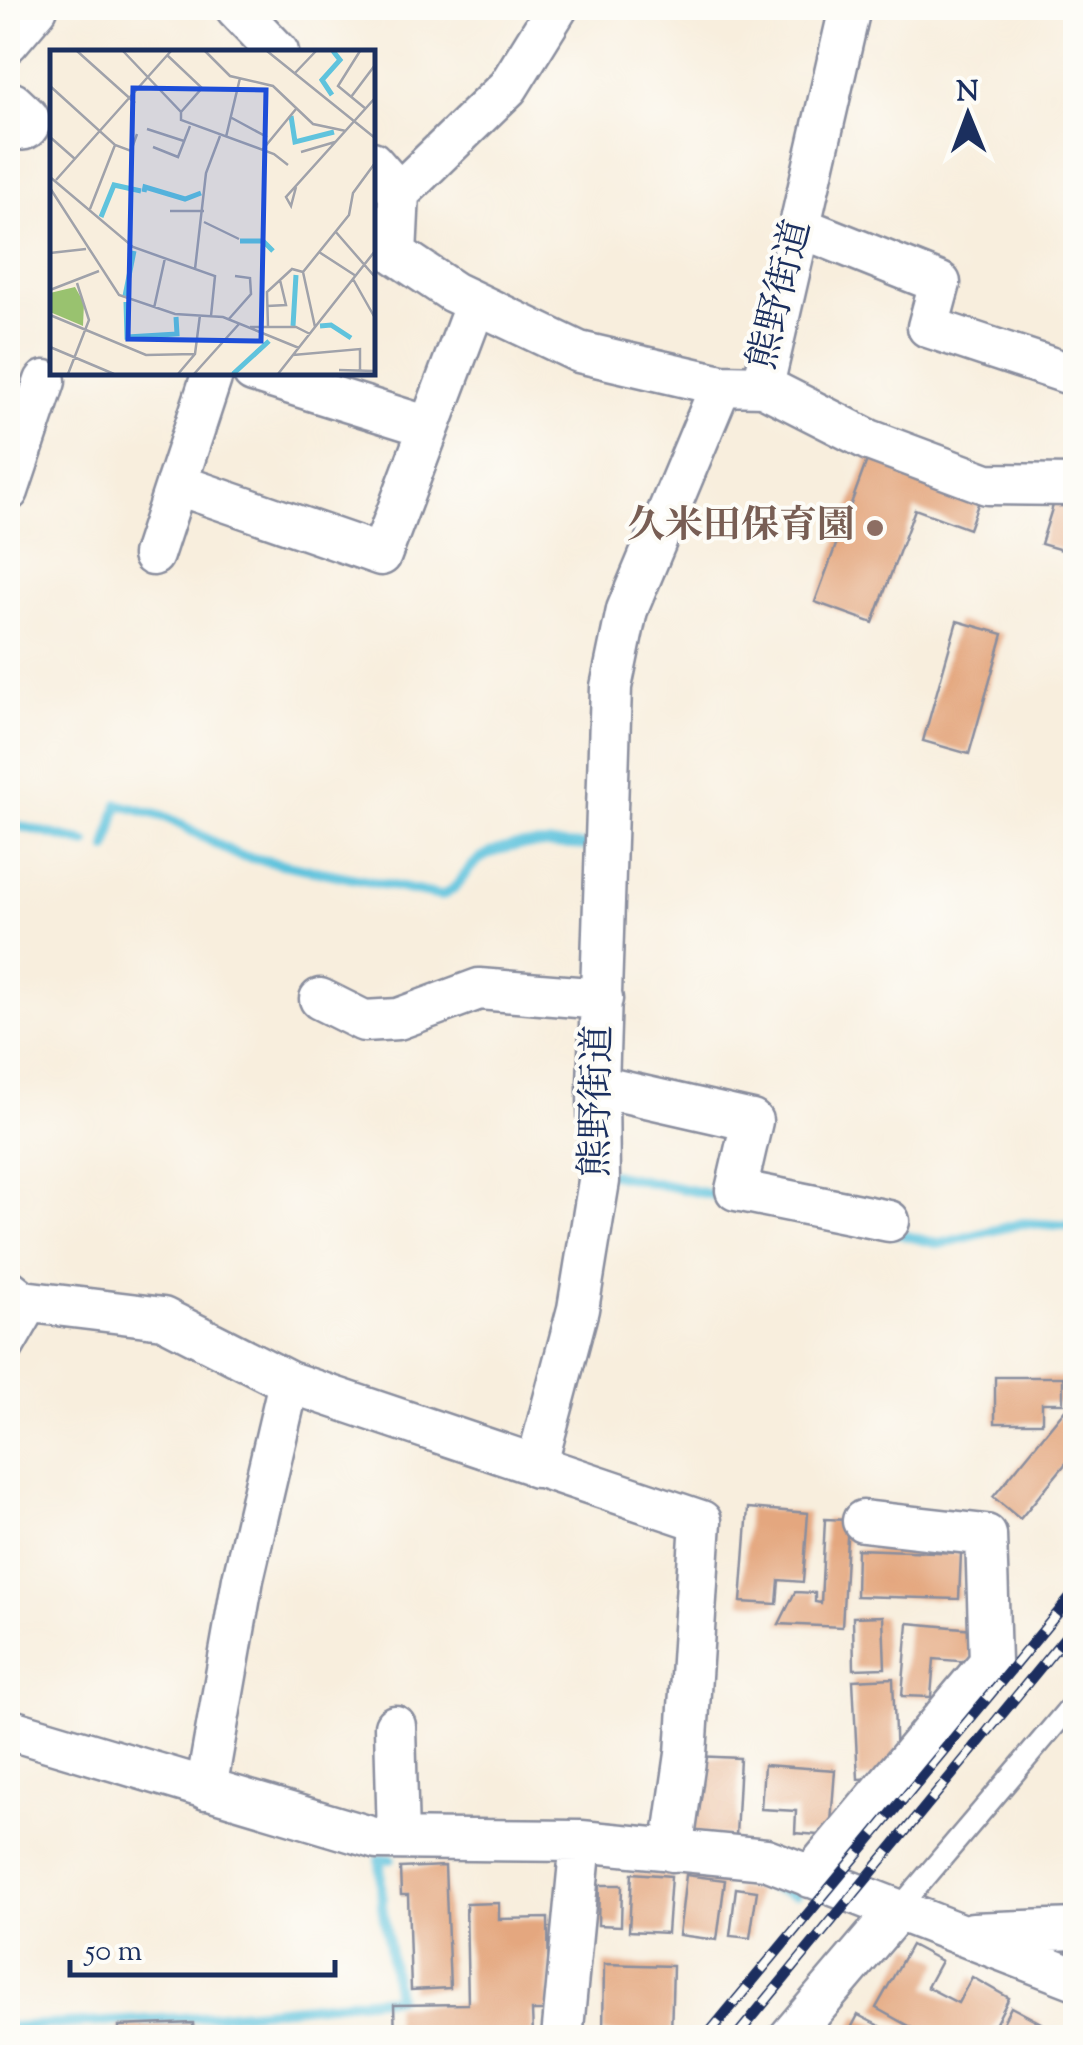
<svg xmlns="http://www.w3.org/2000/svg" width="1083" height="2045" font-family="'Sorts Mill Goudy','Noto Serif JP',serif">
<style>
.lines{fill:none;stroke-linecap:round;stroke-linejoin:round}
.stream{stroke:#5fc3dd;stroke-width:10}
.building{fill:#e4a77f}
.lane-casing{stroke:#8a8e9e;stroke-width:25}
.street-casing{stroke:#8a8e9e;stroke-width:45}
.secondary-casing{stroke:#8a8e9e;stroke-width:60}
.lane{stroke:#fff;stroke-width:20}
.street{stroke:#fff;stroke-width:40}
.secondary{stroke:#fff;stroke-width:55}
.rail-casing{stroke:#1b2f5e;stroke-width:11}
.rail{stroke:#fdfcf7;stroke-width:8;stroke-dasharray:22;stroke-linecap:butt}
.education-dot{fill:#8d6e63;stroke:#fdfcf7;stroke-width:4}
.labels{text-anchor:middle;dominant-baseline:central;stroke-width:8;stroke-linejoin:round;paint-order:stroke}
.street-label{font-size:38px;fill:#1b2f5e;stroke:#fdfcf7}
.education-label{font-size:38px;font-weight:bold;fill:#785e54;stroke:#fdfcf7;text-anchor:end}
.inset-river{fill:none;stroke:#5fc3dd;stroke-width:5}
.inset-road{fill:none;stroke:#a0a2aa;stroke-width:2.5}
.view{fill:#1d4ed8;fill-opacity:0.15;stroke:#1d4ed8;stroke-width:5}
.inset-edge{fill:none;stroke:#1b2f5e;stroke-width:5}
</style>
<rect width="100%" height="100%" fill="#fdfcf7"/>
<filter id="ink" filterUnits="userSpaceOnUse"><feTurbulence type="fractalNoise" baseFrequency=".01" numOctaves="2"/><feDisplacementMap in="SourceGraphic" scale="20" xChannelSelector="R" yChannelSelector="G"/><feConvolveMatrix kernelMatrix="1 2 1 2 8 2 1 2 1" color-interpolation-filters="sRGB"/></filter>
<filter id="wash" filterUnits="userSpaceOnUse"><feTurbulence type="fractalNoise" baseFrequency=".0048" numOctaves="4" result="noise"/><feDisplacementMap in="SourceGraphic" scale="40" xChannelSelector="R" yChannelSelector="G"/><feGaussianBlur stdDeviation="2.25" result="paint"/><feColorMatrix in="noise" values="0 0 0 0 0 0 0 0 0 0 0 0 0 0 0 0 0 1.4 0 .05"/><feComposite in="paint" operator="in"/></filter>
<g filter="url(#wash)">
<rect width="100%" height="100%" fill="#f8eedd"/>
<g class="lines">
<path class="stream" d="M8,823L86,843
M107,848L118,804L168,818L237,855L441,896C460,889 464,870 480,859C512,837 560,846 597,846
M611,1174L728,1198
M891,1232L939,1244L1023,1223L1076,1226
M729,1874L795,1895
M8,2027L199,2017L397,1997L382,1906L380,1859H391"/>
</g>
<g id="blocks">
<path class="building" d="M870,452L982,493L969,529L915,509L873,623L815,602Z
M1055,499L1076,505V554L1041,544Z
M957,621L1003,634L969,754L923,741Z
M995,1377H1063V1403H1042V1423H995Z
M1076,1396V1451L1020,1519L993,1497Z
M748,1508L808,1513L803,1582L779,1580L777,1604L741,1602Z
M825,1519L848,1520L842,1627L779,1624L795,1592L815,1593V1602L821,1603Z
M857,1549L961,1553L959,1599L856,1596Z
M883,1616L885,1668L854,1669L853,1617Z
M908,1623L973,1629L970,1662L934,1659L931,1697L902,1696Z
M893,1678L896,1760L879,1778L858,1779L853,1680Z
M694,1756L740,1758L736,1836L690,1834Z
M764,1765L835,1770L830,1836L795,1833L796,1811L761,1809Z
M445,1866L450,1988L411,1990L408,1895H401L400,1868Z
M632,1873L671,1876L667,1933L629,1931Z
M686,1875L725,1880L717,1940L679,1935Z
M599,1885H622L621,1926L598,1925Z
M736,1888L757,1891L750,1938L730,1936Z
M499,1903V1919L548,1918L549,2011H532L533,2035L395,2038L394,2005L468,2004L466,1904Z
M911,1945L941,1961L927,1987L958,2003L972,1977L1009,1998L988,2038H930L876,2008Z
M604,1964L673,1966L671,2035L603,2033Z
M1011,2007L1041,2023L1033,2038H995Z
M858,2015L903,2038H846Z
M193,2023L194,2038H119V2026Z"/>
</g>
</g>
<g filter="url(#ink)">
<use href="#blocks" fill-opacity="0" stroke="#8a8e9e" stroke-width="2.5"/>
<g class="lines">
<defs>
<path id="lane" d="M8,1358L40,1303
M896,1912L1076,1700"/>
<path id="street" d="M236,8L278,52
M557,8L508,87L399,193L396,254L453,292L579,352L721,385L763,386L869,440L987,484L1076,485
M8,42L37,8
M372,162L399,193
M800,227L940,283L928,327L1076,376
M253,372L429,427
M763,386L850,8
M176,484L381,555L476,303
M8,491L45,381
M153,555L213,372
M320,999L364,1021L398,1019L479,989L602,999
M598,1086L752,1121L736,1190L889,1221
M8,1289L23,1301L163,1318L289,1382L701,1521L686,1754L672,1851
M536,1467L578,1309L599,1181L598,1086L611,687L627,610L721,385
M395,1726L398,1839
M8,1729L377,1839L581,1841L766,1859L1076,1979
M206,1789L243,1579L289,1382
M810,1877L990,1662L986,1535L863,1521
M973,1933L1076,1929
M562,2038L581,1841
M789,2038L896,1912"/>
<path id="secondary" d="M8,109L22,122"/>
</defs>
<use href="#lane" class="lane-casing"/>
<use href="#street" class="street-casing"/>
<use href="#secondary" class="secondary-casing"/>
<use href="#lane" class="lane"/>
<use href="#street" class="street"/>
<use href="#secondary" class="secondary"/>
<defs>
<path id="rail" d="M705,2038L1076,1591
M735,2038L1076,1624"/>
</defs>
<use href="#rail" class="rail-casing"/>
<use href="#rail" class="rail"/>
</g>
</g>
<circle class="education-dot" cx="875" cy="528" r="10"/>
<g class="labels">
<g class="street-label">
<text transform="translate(782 295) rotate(-76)">熊野街道</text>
<text transform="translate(599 1101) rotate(-89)">熊野街道</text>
</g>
<g class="education-label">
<text x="855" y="528">久米田保育園</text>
</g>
</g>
<g transform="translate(50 50)">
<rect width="325" height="325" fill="#f8eedd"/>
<path d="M25,237L34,253L33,276L0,262V243Z" fill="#99c26f"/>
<path class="inset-river" d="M282,45L272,30L290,10L283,1M241,66L245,92L284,82M94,142L95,137L135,149L151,143M51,167L64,135L91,141M190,191H213L223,201M75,246L84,201M76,252L77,287L127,284L126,267M243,276L246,225M270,276L281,275L301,288M183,324L219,291"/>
<path class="inset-road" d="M27,1L85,53M73,1L131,62V70L224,104L238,115M155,1L180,26L223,36L263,74L296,81M217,1L325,88M310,1L288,36L316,59M117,5L152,38L131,62M245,23L266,1M0,36L65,95L81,101L87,84M301,47L325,15M180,67L217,87M97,79L134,91M0,87L25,109M176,87L190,28M103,97L128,107L140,76M213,99L246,59M251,102L285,92M0,127L83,197L165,226L161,266M6,130L121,1M246,137L241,156L236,147L325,48M0,138L69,245L125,264L173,267L249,298M40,159L65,95M120,161H154M154,172L189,189M285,181L325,227M269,202L306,226M0,203L36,199M145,219L156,123L170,86M253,222L299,165L303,143L325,113M253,222L265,277M303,229L325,268M0,240L49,221M217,256L236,255L230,230M104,258L115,208M0,265L96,305L145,304M178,270L201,244L200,228L185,226M200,277H246L260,284M218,277L217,242L242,219L253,222M0,297L64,324M243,305L310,299V321M289,320L325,321M18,324L39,270L27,233M128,324L145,304L150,265M144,324L189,274M228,324L325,201"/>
<path class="view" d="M83,38L216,40L211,291L78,289Z"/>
<rect width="325" height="325" class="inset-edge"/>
</g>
<rect width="1083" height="2045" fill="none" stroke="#fdfcf7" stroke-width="40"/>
<g transform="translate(968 115) rotate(359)" stroke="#fdfcf7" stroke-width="8" paint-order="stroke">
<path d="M0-8L18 38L0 25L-18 38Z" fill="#1b2f5e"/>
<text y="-15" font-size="28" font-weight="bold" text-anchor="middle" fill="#1b2f5e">N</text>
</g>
<path d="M70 1960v15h265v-15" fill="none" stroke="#1b2f5e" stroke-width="5"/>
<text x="85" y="1960" font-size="30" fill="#1b2f5e" stroke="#fdfcf7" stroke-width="8" paint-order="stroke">50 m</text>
</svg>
